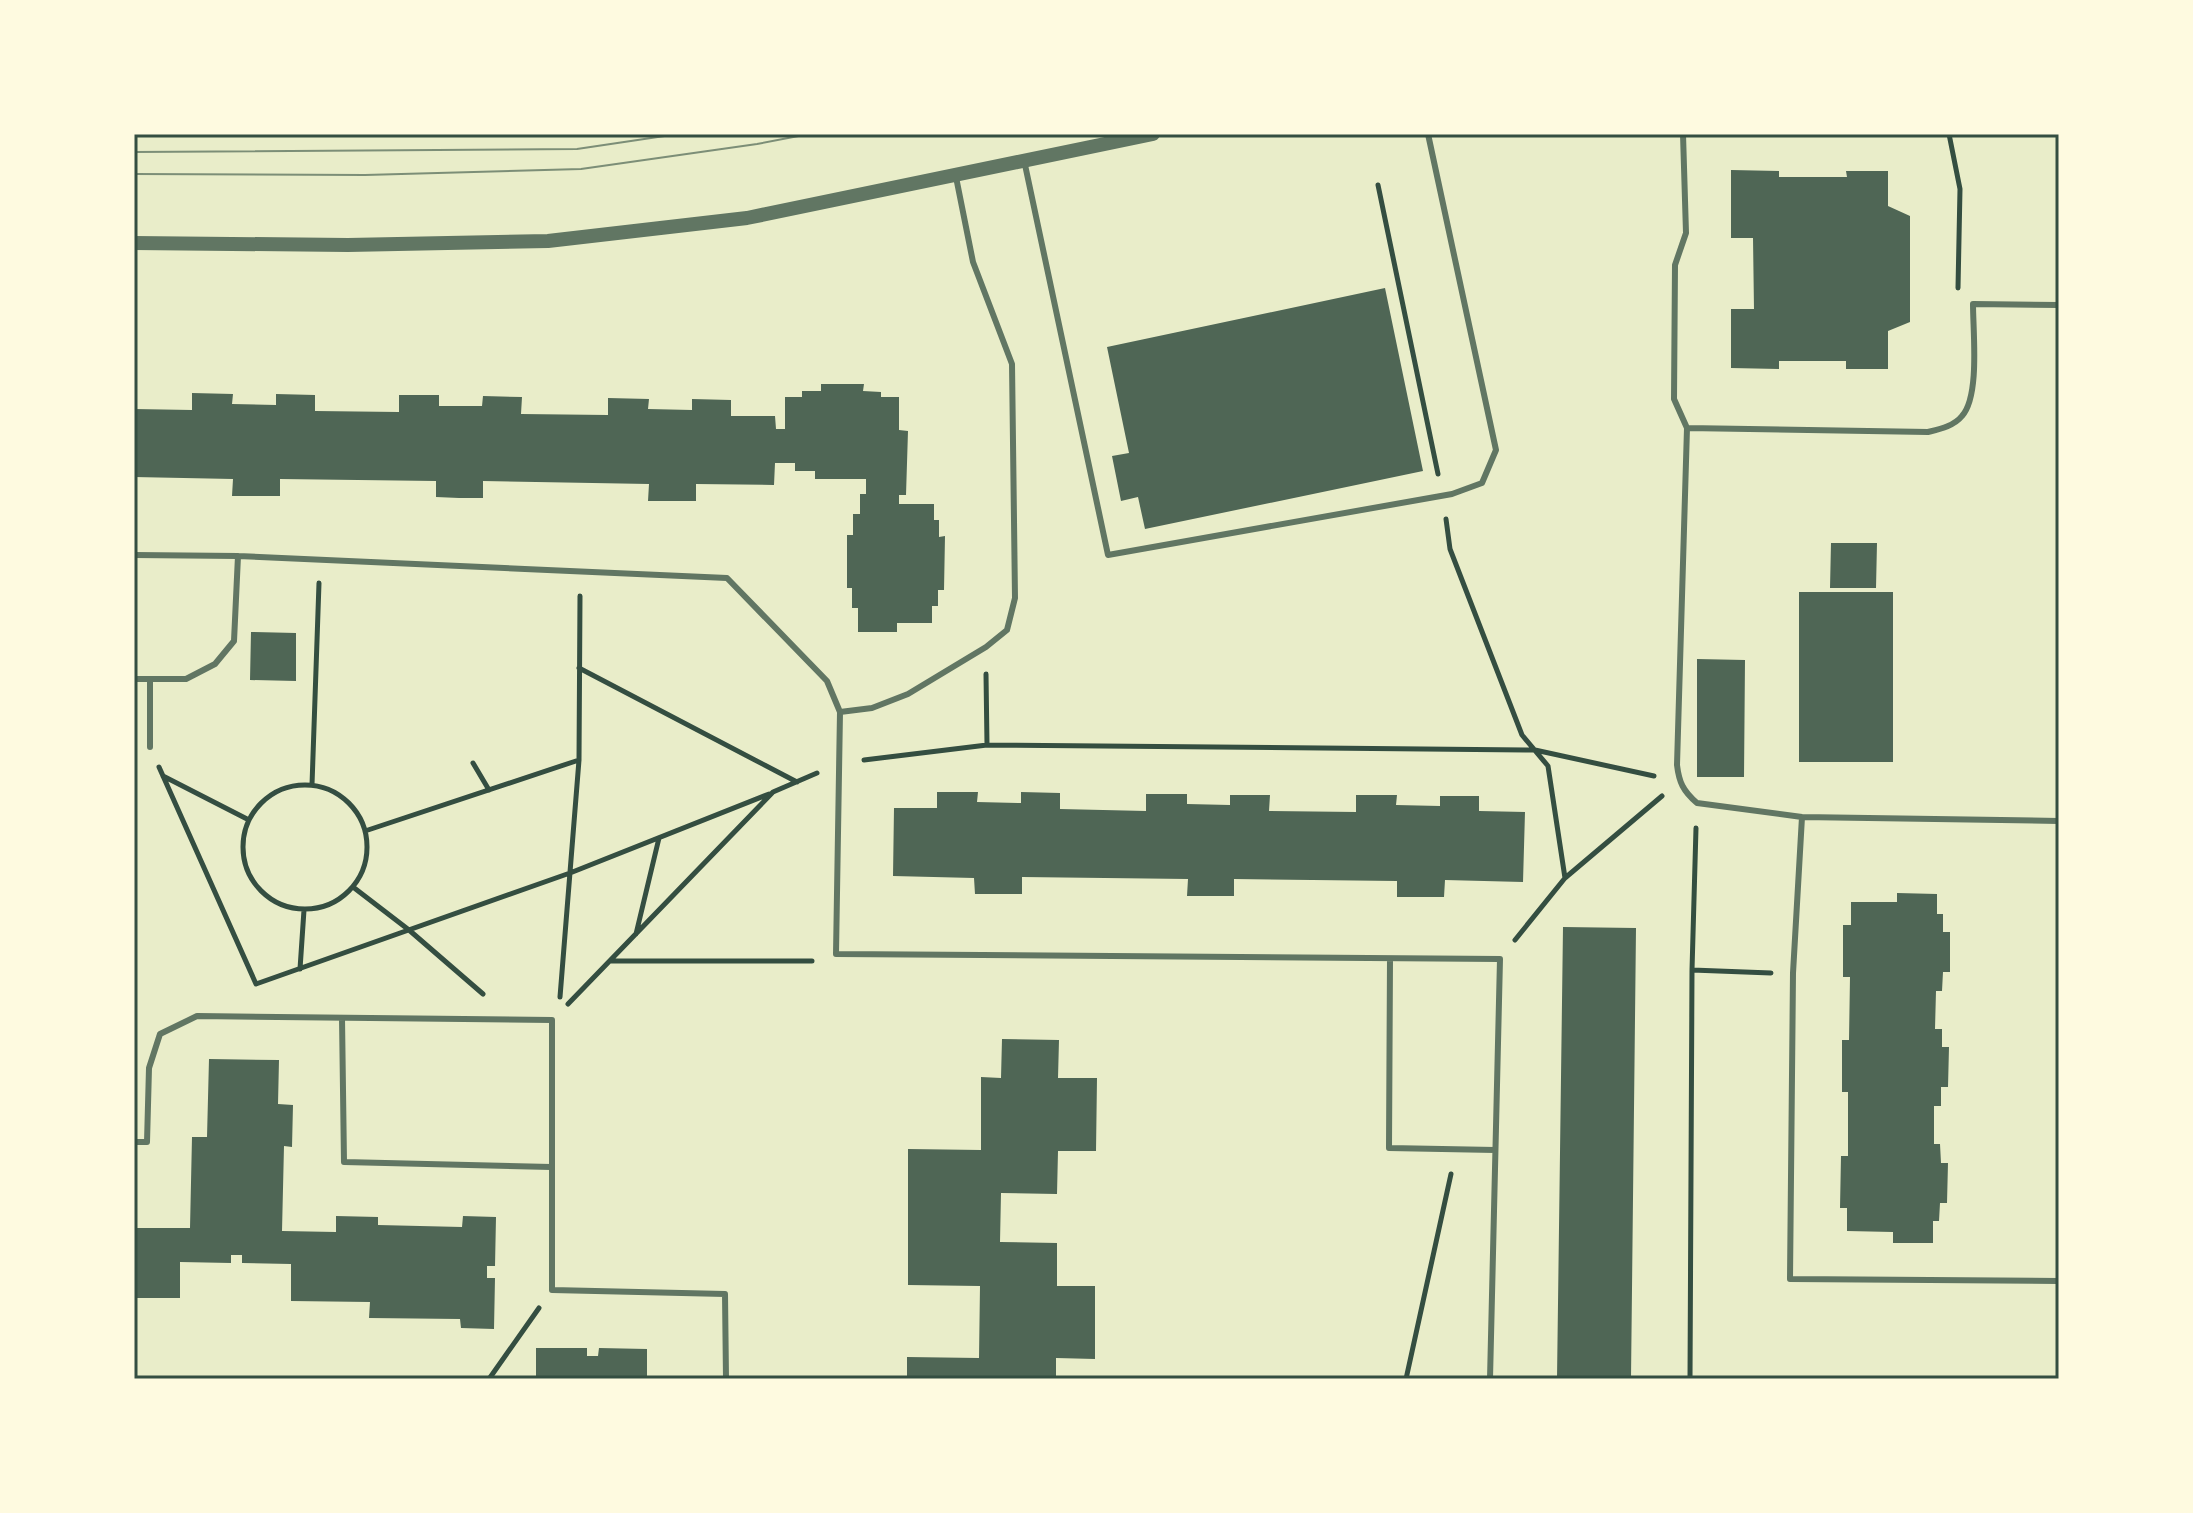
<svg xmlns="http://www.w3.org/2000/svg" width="2193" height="1513" font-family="Mulish,sans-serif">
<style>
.building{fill:#4f6655}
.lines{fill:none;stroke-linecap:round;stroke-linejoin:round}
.path{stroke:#344e41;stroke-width:5}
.service{stroke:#617663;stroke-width:6}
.tertiary{stroke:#617663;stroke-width:14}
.tram{stroke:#7c8e77;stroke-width:2}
.neatline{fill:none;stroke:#344e41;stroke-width:3}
</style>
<rect width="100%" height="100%" fill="#e9edc9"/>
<path class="building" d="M1731,170L1779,171V177H1847L1846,171H1888V206L1910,216V322L1888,331V369H1846V361H1779V369L1731,368V309H1754L1753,238H1731Z
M1385,288L1423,471L1145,529L1138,497L1121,501L1112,456L1129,453L1107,347Z
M821,384H864L863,391L881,392V397H899V430L908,431L906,495H899V504H934V520H939V537L945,536L944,590H938V606H932V623H897V632H858V608H852V588H847V535H853V514H860V494H866V479H815V471H795V463H775L774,485L696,484V501H648L649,484L483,481V498H459L436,497V481L280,479V496H232L233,479L134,477V409L192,410V393L233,394L232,404L276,405V394L315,395V411L399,412V395H439V406H482L483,396L522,397L521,414L608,415V398L649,399L648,409L692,410V399L731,400V416H775L776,429H785V397H802V391H821Z
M1831,543H1877L1876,588H1830Z
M1799,592H1893V762H1799Z
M251,632L296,633V681L250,680Z
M1697,659L1745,660L1744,777H1697Z
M937,792H978L977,802L1021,803V792L1060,793V809L1146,811V794H1187V804L1230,805V795H1270L1269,811L1356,812V795H1397L1396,805L1440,806V796H1479V811L1525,812L1523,882L1445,880L1444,897H1397V881L1234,879V896H1187L1188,879L1022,877V894H975L974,878L893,876L894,808H937Z
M1897,893L1937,894V914H1943V932H1950V972H1943L1942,991H1936L1935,1029H1942V1047H1949L1948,1087H1941V1106H1934V1144H1940L1941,1163H1948L1947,1203H1940L1939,1221H1933V1243H1893V1232L1847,1231V1208H1840L1841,1156H1848V1092H1842V1040H1849L1850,977H1843V925H1851V902H1897Z
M1563,927L1636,928L1631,1379H1557Z
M1002,1039L1059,1040L1058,1078H1097L1096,1151H1058L1057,1194L1001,1193L1000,1242L1057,1243V1286H1095V1359L1056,1358V1379H907V1357L979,1358L980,1286L908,1285V1149L981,1150V1077L1001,1078Z
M209,1059L279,1060L278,1104L293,1105L292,1147L284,1146L282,1231L336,1232V1216L378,1217V1225L462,1227L463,1216L496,1217L495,1266H487V1278H495L494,1329L461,1328L460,1319L369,1318L370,1302L291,1301V1264L242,1263V1255H231V1263L180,1262V1298H134V1228H190L192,1137H207Z
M536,1348H587V1356H598L599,1348L647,1349V1379H536Z"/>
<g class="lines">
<path class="path" d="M1949,134L1960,189L1958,288
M1378,185L1438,474
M1446,519L1450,549L1522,735L1548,766L1565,878
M579,668L797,782
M986,674L987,745
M864,760L987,745L1535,750L1654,776
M473,763L489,790
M159,767L256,984
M163,776L249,820
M243 847a62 62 0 1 1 124 0a62 62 0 1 1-124 0Z
M312,785L319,583
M365,831L579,760
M353,887L409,930L483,994
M636,934L659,838
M1515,940L1565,878L1662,796
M610,961H812
M300,969L304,910
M1692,970L1771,973
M256,984L570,873L769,794
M560,997L579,760L580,596
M568,1004L773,792L817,773
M489,1379L539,1308
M1406,1379L1451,1174
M1690,1379L1692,970L1696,828"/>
<path class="service" d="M1683,134L1686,233L1675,265L1674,399L1687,428L1677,765C1679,782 1683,791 1697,803L1802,817L2059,821
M1024,160L1108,555L1452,494L1482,483L1496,450L1428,134
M956,177L973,262L1012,364L1015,598L1007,630L986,647L908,694L872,708L840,712L836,954L1500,959L1490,1379
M1687,428L1928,432C1940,429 1954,426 1962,416C1980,396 1973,332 1973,304L2059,305
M134,555L238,556L727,578L827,681L840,712
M134,679H186L215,664L234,641L238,556
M150,747V679
M1802,817L1793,973L1790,1279L2059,1281
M1390,959L1389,1148L1495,1150
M342,1018L344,1162L551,1167
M134,1142H147L149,1068L160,1034L197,1016L552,1020V1290L725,1294L726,1379"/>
<path class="tertiary" d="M134,243L348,245L548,241L747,218L1153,134"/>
<path class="tram" d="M134,152L577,149L678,134
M134,174L365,175L581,169L757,144L809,134"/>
</g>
<rect width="2193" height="1513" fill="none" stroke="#fefae0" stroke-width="272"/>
<rect x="136" y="136" width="1921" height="1241" class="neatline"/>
</svg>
